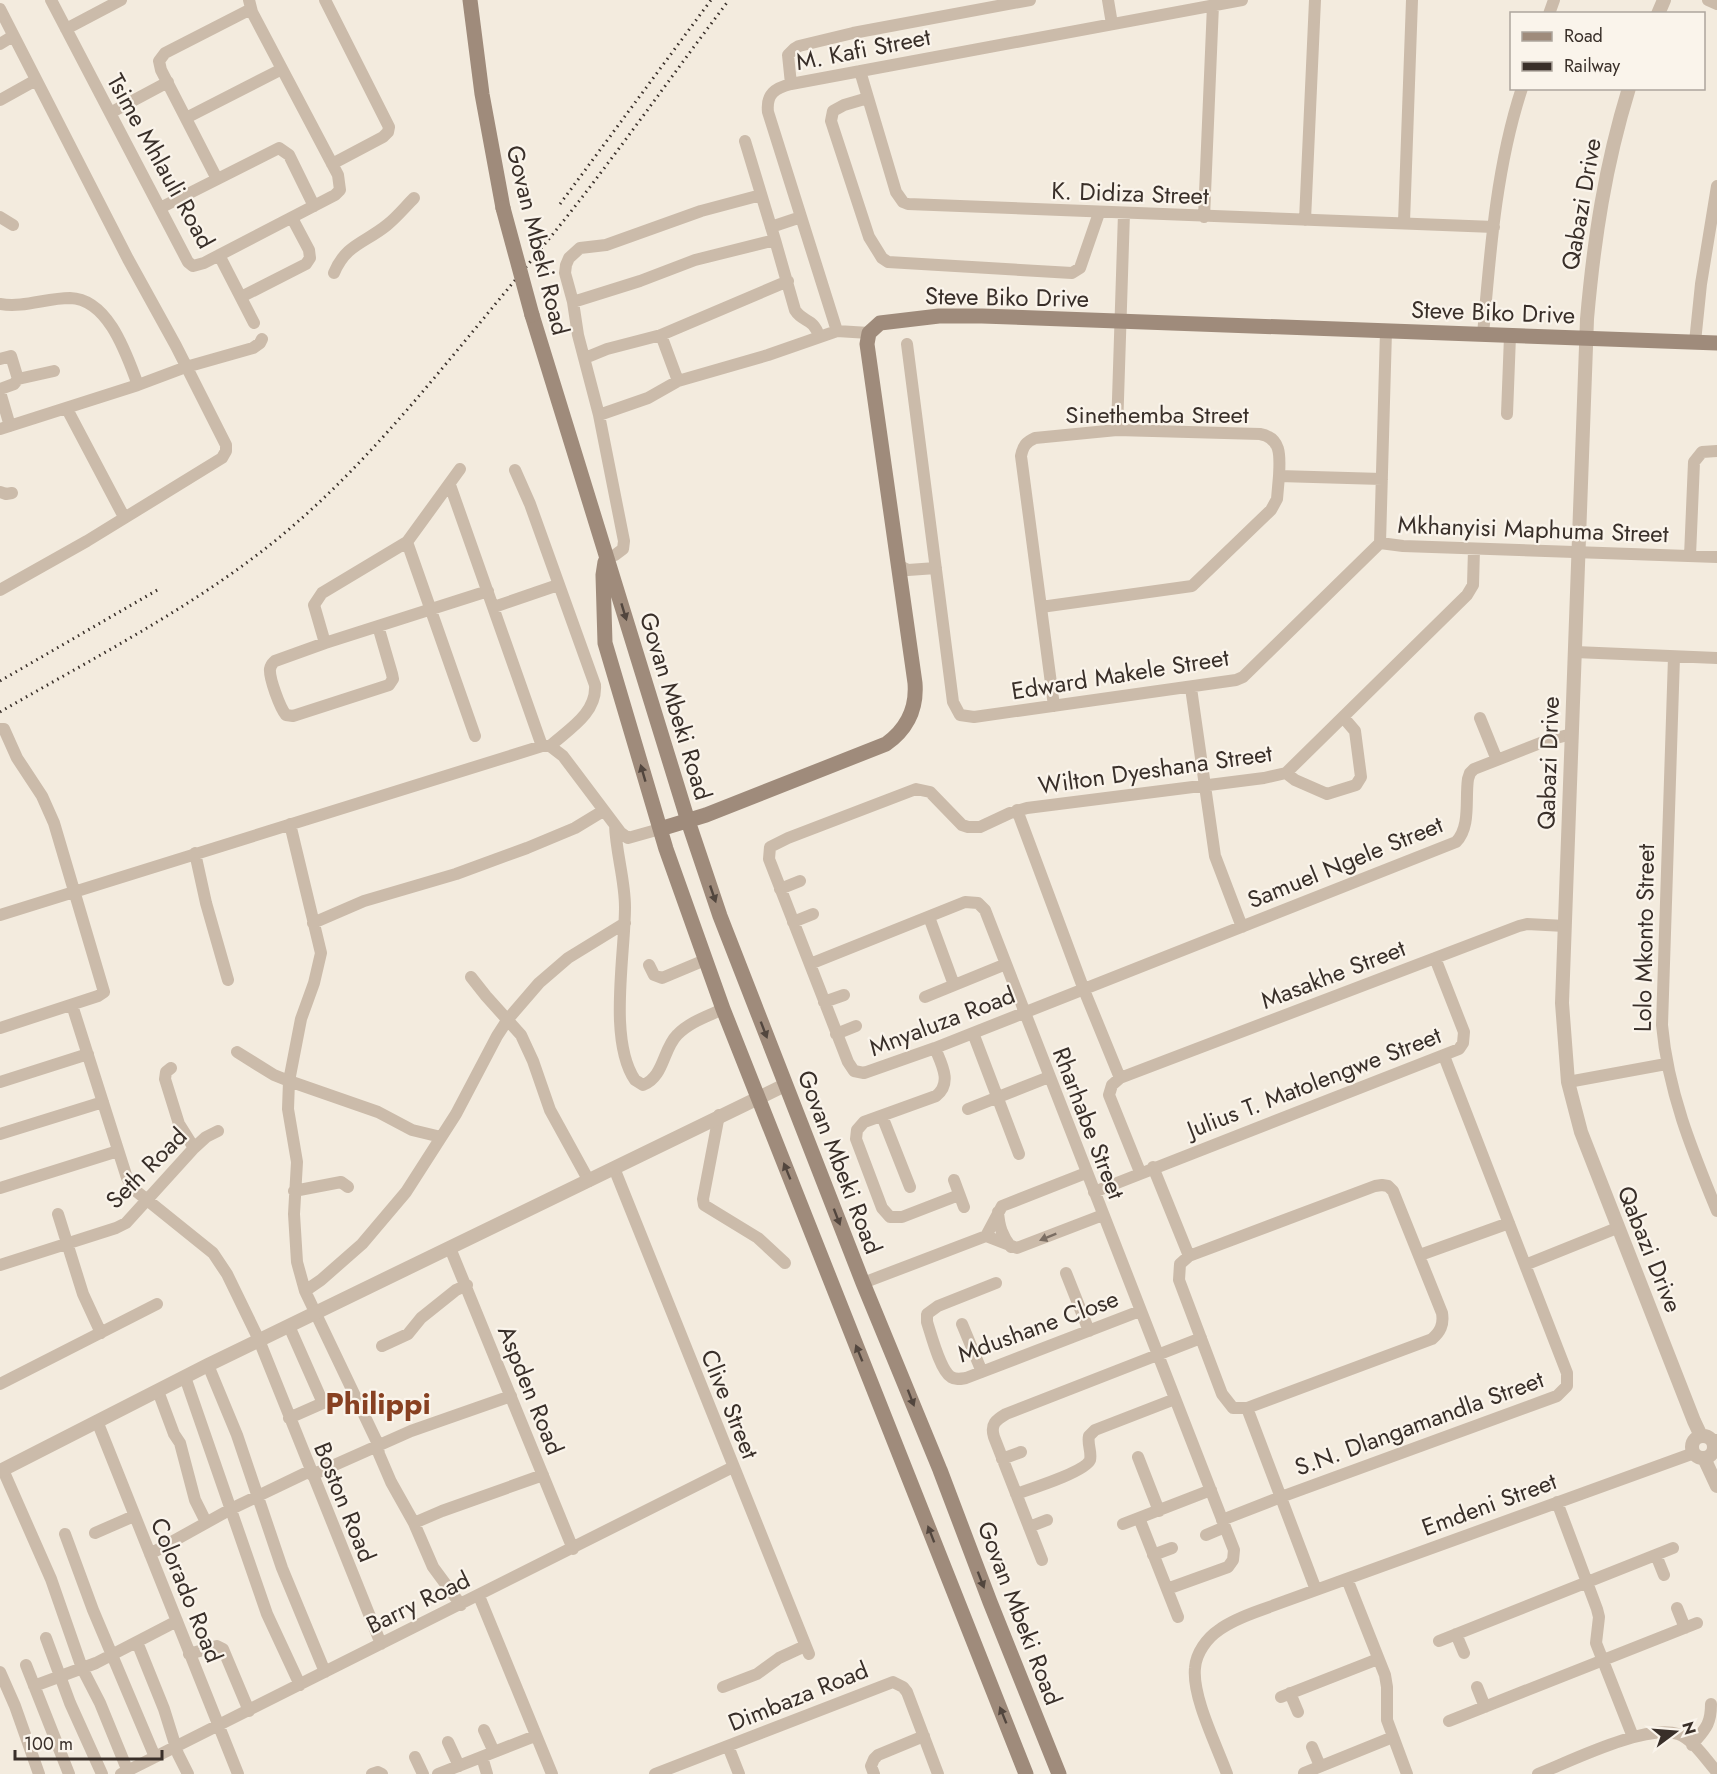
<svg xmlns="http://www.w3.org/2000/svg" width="1717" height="1774" font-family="Jost,sans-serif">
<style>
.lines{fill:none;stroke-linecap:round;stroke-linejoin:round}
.minor{stroke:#cbbbaa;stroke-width:12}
.tertiary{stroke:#cbbbaa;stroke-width:14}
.secondary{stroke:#9f8b7b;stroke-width:15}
.rail{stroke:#392f29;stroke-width:3;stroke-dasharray:1.5 4.5;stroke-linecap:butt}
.secondary-bridge{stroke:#9f8b7b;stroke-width:15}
.oneway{fill:#52463e}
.oneway2{fill:#7b6e63}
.labels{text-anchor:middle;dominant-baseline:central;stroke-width:4.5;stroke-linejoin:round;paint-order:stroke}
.street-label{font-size:24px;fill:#392f29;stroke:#faf4eb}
.district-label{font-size:30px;font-weight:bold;fill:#884122;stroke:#faf4eb}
</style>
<rect width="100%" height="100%" fill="#f3ebde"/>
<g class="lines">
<path class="minor" d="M51,0L188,262L193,266L204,263L335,195L340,190L338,175L252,12L249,0
M325,0L389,127L388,132L383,137L332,164
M1108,0L1112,24
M1708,0L1717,4
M0,9L128,259L176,346L226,445V451L222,458L87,541L0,590
M1549,14L1554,0
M66,29L121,0
M0,44L13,36
M860,71L896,192L903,202L908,204L1494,227
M791,84L788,55L794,49L799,46L853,33L1030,0
M868,98L844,105L833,111L831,121L869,237L882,258L888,262L1072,273L1080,268L1099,213
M0,100L36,80
M110,113L168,82
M186,118L282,69
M745,141L775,240L695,260L640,281L573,302L565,273L566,265L569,258L580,248L606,245L701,211L761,195
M217,179L161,70L159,61L165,53L251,9
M160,208L279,148L289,155L314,206
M0,217L13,225
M1204,217L1213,5
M1305,220L1315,0
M1404,222L1412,0
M771,227L801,217
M775,240L795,310C803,323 813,317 819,336
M219,255L254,323
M334,273C346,244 365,243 387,225C397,217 405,207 414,198
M241,297L306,264L310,258L309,250L292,218
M573,302L578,335L599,415L648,398L678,381L768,355L837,331
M0,304C24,308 46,298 70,298C109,299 127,356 138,385
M869,333L837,331L768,112C766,94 775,88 791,84L1242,0
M661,335L678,381
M1483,335C1490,253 1496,167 1522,88
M1695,342L1701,284L1717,186
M907,344L953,702L960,715L974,717L1236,680L1243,677L1380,543
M585,358L607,349L661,335L788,281
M0,359L11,356L18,379
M0,389L14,384L18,379L54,371
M0,392L10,426
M67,409L124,517
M1507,414L1510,336
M599,415L624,541L623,549L615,555
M0,429L138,385L186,367L253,348L260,343L262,339
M1117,430L1124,213
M460,469L407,542L322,593L314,605L325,643L488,591
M515,470L530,504L595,685C597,713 569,729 550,746
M450,485L542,746
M0,492L6,494L12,493
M407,542L475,736
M1380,543L1403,546L1717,557
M1380,543L1386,331
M1474,549L1473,585L1467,595L1286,773L1264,778L1027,808L1010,813L980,827H968L962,825L930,792L916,789L788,838L770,847L769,859L848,1062L854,1071L864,1073L935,1048L1456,842C1471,827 1465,799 1468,779L1470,773L1474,769L1548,740L1572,734
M1690,556L1694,462L1702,452L1717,451
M898,565L908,570L936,568
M494,607L558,585
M1041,607L1192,586L1271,510L1277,499L1279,476
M325,643L275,661C272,664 271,664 270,669C269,678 280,708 286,715L293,716L389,685L393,679L392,674L378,626
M1575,652L1717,658
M1674,657L1662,1025C1668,1092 1692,1150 1717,1211
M1191,688L1215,856L1242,927
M1054,706L1021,456C1023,446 1026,442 1035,438L1117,430L1260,434C1282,438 1280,457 1279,476L1382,479
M1480,718L1497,760
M0,729H4L17,758L42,796L54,823L104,992L98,996L0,1028
M1286,773L1295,780L1327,794L1356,785L1361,777L1355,731L1343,717
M1017,810L1084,990L1120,1078
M290,824L321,953L314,983L301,1019L289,1081L288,1109L297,1162L294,1214L297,1262L305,1291L377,1442L379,1454L391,1482L414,1523L433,1567L461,1605
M615,825C616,853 625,880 625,907C625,955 608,1040 635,1080L643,1085C664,1077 663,1049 677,1035C689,1022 708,1016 723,1009
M195,853L206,903L228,980
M780,889L800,881
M0,915L542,746H550L563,756L621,833L628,838L660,829
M929,917L954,985
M793,922L813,914
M313,923L364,901L456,874L527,848L575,828L603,811
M810,964L965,902L978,903L985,910L1234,1550L1233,1560L1228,1567L1167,1589
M649,965L654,975L662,978L705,960
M471,977L486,996L521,1035L533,1061L550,1110L589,1181
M925,997L1006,964
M824,1002L844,995
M72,1005L127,1178L136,1191L213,1253L227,1274L259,1340L381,1644
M973,1033L1019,1154
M836,1034L856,1026
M935,1048C941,1063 953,1083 936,1096L864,1122L857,1130L856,1139L882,1208L890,1217H902L959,1195
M237,1052L274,1075L289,1081L378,1112L412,1130L441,1137
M171,1068L166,1072L165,1079L179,1124L194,1148
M0,1082L88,1054
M1568,1082L1666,1064
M968,1109L1049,1077
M719,1115L703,1199L704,1205L758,1238L785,1263
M882,1116L910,1187
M0,1134L103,1102
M1153,1167L1189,1256
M614,1168L809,1654
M1140,1172L1109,1095L1112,1085L1120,1078L1519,926L1527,924L1565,926
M954,1180L964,1207
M1382,1185L1388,1186L1393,1191L1442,1313C1444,1325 1440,1332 1432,1339L1247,1408H1233L1222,1394L1179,1280L1180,1264L1189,1256L1375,1186Z
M0,1188L118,1151
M294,1191L341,1182L348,1187
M1094,1192L1459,1049L1463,1043L1464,1032L1435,958
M998,1212C999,1226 1002,1236 1011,1247
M58,1214L83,1294L101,1333
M986,1236L1017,1248L1103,1215
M450,1248L573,1549
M1420,1255L1509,1223
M0,1265L116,1228L126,1223L194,1148L206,1137L218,1131
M1525,1265L1617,1228
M1066,1273L1089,1331
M863,1283L986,1236L1002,1206L1086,1173
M996,1283L938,1306L927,1314V1322C931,1334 940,1370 951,1377C956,1380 960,1379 966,1378L1140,1311
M305,1291L321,1280L362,1244L406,1192L456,1114L497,1036L508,1019L539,983L568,958L625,923
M962,1324L982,1372
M289,1326L323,1403L289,1418
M382,1346L408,1334L421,1318L456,1290L467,1285
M208,1365L237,1435L282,1568L325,1672
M185,1377L267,1614L300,1685
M0,1384L157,1304
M158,1391L174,1434L180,1443L195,1500L206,1522
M1247,1408L1316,1590
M97,1421L238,1774
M1712,1440H1717
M1138,1457L1159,1511
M1002,1459L1021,1452
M3,1470L51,1579L82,1668L100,1703L129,1774
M312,1475L411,1431L511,1396
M1016,1494C1030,1489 1085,1472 1090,1460C1092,1452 1087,1444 1089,1436L1095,1430L1175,1399
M1557,1502L1597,1609L1599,1617L1596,1643L1633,1737
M1139,1518L1178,1617
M1222,1520L1281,1497L1557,1396L1567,1386V1373L1444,1056
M414,1523L442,1511L543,1475
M1123,1524L1211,1490
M1029,1527L1047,1520
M95,1533L134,1516
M65,1534L93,1610L155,1757
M1206,1535L1225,1527
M150,1554L231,1509L310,1471
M1153,1555L1172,1548
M1656,1555L1664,1575
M1042,1560L994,1437C990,1424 996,1420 1006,1414L1201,1338
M1347,1579L1385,1675L1387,1687V1720L1407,1774
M479,1596L552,1774
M1677,1608L1685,1628
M1456,1634L1464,1653
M46,1638L70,1703L102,1774
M1439,1641L1673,1548
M137,1642L164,1709L178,1754L188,1774
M189,1654L217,1646L223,1649L249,1711
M26,1665L69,1774
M0,1672L15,1706L39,1774
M34,1686L96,1663L177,1621
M723,1687L757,1674L779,1658L805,1646
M1477,1687L1485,1707
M1290,1693L1298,1712
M1281,1697L1378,1659
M1449,1721L1697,1623
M484,1730L494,1752
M448,1742L459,1766
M1692,1745C1705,1729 1711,1725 1711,1704
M728,1746L739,1774
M1312,1747L1320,1766
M415,1757L423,1774
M482,1757L487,1774
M1304,1773L1393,1737
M121,1774L733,1467
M372,1774L378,1772L382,1774
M438,1774L535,1736
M655,1774L893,1682L903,1687L907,1692L938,1774
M874,1774L871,1766L874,1759L878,1755L924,1736
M1227,1774C1217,1746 1192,1697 1195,1668C1196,1653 1207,1638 1219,1630C1231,1621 1247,1615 1261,1610L1694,1453
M1538,1774C1571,1761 1644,1724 1678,1734C1694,1740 1706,1760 1717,1772"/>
<path class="tertiary" d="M1658,14L1664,0
M1629,88C1605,166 1594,239 1587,319L1562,1003L1568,1082L1581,1132L1694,1421L1701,1436
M1692 1447a11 11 0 1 1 22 0a11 11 0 1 1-22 0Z
M1704,1458L1717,1486
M0,1471L208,1365L785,1085"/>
<path class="secondary" d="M470,0L482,94L503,208
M532,315L688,821L720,916L863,1283L940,1470L990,1602L1059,1774
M605,562L603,575L605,643L666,849L723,1009L1026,1774
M660,829L706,815L886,744C907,729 917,709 915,683L867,344L869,333L880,323L939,316H982L1717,343"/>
<path class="rail" d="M560,204L711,0
M0,681L159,589
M0,712C95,657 196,606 281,536C356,474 417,399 479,324C519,275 561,226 599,175C643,117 685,58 729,0"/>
<path class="secondary-bridge" d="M503,208L532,315"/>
</g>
<defs><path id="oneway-solid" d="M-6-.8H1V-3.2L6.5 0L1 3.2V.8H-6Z" transform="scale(1.5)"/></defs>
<g class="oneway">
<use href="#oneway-solid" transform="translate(624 612) rotate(73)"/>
<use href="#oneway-solid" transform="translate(643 773) rotate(-106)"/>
<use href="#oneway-solid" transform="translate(713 894) rotate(71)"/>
<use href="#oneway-solid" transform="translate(764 1030) rotate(69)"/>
<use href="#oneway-solid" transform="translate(787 1171) rotate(-112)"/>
<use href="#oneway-solid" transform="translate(837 1217) rotate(69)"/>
<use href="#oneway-solid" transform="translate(859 1353) rotate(-112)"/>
<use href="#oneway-solid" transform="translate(911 1398) rotate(69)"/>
<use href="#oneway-solid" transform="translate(931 1534) rotate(-111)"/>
<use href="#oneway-solid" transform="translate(981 1580) rotate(69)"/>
<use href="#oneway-solid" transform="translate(1003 1715) rotate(-112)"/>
</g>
<use class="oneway2" href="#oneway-solid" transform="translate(1048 1237) rotate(158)"/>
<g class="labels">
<g class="street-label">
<text transform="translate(863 49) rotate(-11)">M. Kafi Street</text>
<text transform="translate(161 161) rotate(61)">Tsime Mhlauli Road</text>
<text transform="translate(1130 193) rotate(2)">K. Didiza Street</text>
<text transform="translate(1581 204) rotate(-80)">Qabazi Drive</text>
<text transform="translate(538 240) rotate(76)">Govan Mbeki Road</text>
<text transform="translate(1007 297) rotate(1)">Steve Biko Drive</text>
<text transform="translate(1493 312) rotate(2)">Steve Biko Drive</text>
<text x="1157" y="414">Sinethemba Street</text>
<text transform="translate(1533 529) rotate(2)">Mkhanyisi Maphuma Street</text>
<text transform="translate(1120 674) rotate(-9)">Edward Makele Street</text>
<text transform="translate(676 706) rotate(73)">Govan Mbeki Road</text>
<text transform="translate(1548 763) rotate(-88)">Qabazi Drive</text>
<text transform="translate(1155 769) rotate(-8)">Wilton Dyeshana Street</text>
<text transform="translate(1345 862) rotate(-22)">Samuel Ngele Street</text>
<text transform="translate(1644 938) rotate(-89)">Lolo Mkonto Street</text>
<text transform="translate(1333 974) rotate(-21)">Masakhe Street</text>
<text transform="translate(942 1021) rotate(-21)">Mnyaluza Road</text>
<text transform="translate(1314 1082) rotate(-21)">Julius T. Matolengwe Street</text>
<text transform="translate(1089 1123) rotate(69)">Rharhabe Street</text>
<text transform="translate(840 1162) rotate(69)">Govan Mbeki Road</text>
<text transform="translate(146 1168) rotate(-45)">Seth Road</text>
<text transform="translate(1650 1249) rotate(68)">Qabazi Drive</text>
<text transform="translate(1038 1326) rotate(-20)">Mdushane Close</text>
<text transform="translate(531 1390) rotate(68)">Aspden Road</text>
<text transform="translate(730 1404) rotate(68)">Clive Street</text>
<text transform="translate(1419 1423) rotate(-20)">S.N. Dlangamandla Street</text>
<text transform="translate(345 1502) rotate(68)">Boston Road</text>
<text transform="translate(1489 1504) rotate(-20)">Emdeni Street</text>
<text transform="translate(187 1590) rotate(68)">Colorado Road</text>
<text transform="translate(418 1602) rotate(-26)">Barry Road</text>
<text transform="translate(1020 1613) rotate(69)">Govan Mbeki Road</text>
<text transform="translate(798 1696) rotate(-22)">Dimbaza Road</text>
</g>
<g class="district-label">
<text x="378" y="1403">Philippi</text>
</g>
</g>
<rect x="1510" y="12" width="195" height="78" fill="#faf4eb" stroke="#ada59d" stroke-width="1.5"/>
<rect x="1522" y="32" width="30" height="9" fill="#9f8b7b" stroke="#ada59d" stroke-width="1.5"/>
<text x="1564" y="42" font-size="18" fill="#392f29">Road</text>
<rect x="1522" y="62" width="30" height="9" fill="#392f29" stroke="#ada59d" stroke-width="1.5"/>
<text x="1564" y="72" font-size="18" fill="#392f29">Railway</text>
<g transform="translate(1675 1732) rotate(74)" stroke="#faf4eb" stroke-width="4.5" paint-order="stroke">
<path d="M0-4.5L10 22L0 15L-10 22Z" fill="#392f29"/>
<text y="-9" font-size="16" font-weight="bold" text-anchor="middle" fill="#392f29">N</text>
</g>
<path d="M15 1750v9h147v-9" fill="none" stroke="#392f29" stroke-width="3"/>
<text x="24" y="1750" font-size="18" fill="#392f29" stroke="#faf4eb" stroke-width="4.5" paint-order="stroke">100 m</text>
</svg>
